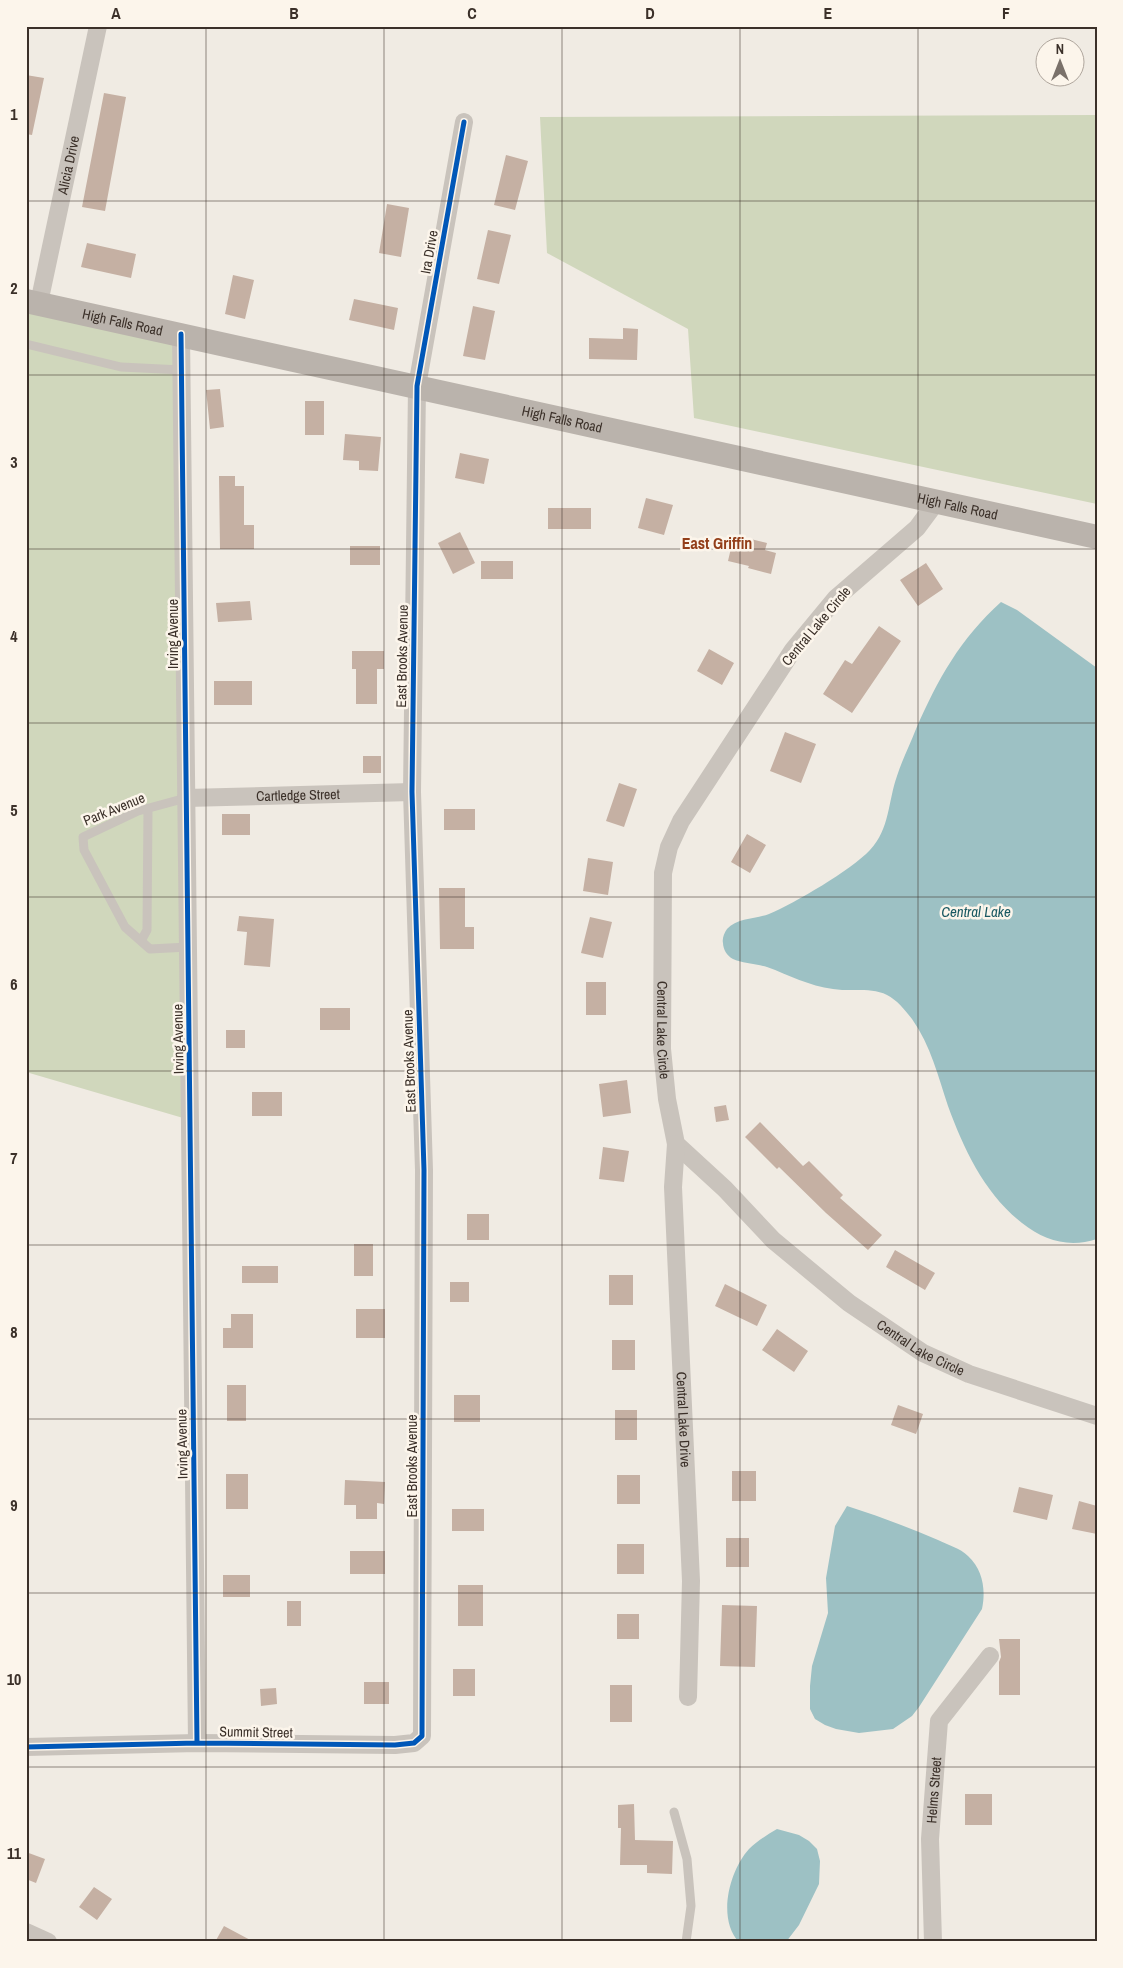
<svg xmlns="http://www.w3.org/2000/svg" width="1123" height="1968" font-family="'Archivo Narrow',sans-serif">
<style>
.green{fill:#d0d7bc}
.water{fill:#9dc1c4}
.building{fill:#c5b0a3}
.lines{fill:none;stroke-linecap:round;stroke-linejoin:round}
.lane{stroke:#c9c3bc;stroke-width:9}
.street{stroke:#c9c3bc;stroke-width:18}
.secondary{stroke:#bab3ac;stroke-width:24}
.cycleway-casing{stroke:#fcf5eb;stroke-width:8}
.cycleway{stroke:#0057b8;stroke-width:5}
.grid{fill:none;stroke:#3b3029;stroke-width:1;stroke-opacity:0.55}
.labels{text-anchor:middle;dominant-baseline:central;stroke-width:5;stroke-linejoin:round;paint-order:stroke}
.street-label{font-size:14px;fill:#3b3029;stroke:#fcf5eb}
.water-label{font-size:15px;font-style:italic;fill:#195962;stroke:#fcf5eb}
.quarter-label{font-size:16px;font-weight:bold;fill:#933e19;stroke:#fcf5eb}
.neatline{fill:none;stroke:#3b3029;stroke-width:2}
.grid-label{font-size:16px;text-anchor:middle;font-weight:bold;fill:#3b3029}
</style>
<rect width="100%" height="100%" fill="#f0ebe3"/>
<path class="green" d="M1097,115V504L694,418L688,329L547,253L540,117Z
M26,307L179,339L190,1120L26,1072Z"/>
<path class="water" d="M1001,602L1017,610L1097,668V1239C1069,1248 1045,1241 1022,1223C985,1194 964,1150 948,1106C938,1076 931,1046 912,1019C905,1010 897,1000 887,995C870,987 851,992 833,989C809,986 789,975 767,967C757,964 741,963 733,959C727,956 723,949 723,943C722,939 724,933 727,929C737,918 756,919 769,914C795,903 851,870 870,850C890,829 888,801 897,776C902,760 910,745 916,729C938,679 960,639 1001,602Z
M847,1506C878,1516 908,1527 938,1540C948,1545 960,1548 968,1556C983,1570 986,1590 982,1609L919,1707L912,1716L893,1729L859,1733L836,1729L825,1725L815,1719L810,1709V1686L812,1666L828,1613L826,1578L835,1526Z
M777,1829L799,1835L809,1841L817,1849L820,1861L819,1884L799,1925L786,1942H739C717,1919 729,1871 749,1849C757,1841 767,1835 777,1829Z"/>
<path class="building" d="M26,75L44,78L32,135L26,134Z
M104,93L126,97L105,211L82,207Z
M506,155L528,161L515,210L494,205Z
M387,204L409,208L401,257L379,253Z
M488,230L511,235L499,284L477,279Z
M87,243L136,254L131,278L81,267Z
M233,275L254,280L245,319L225,314Z
M354,299L398,308L394,330L349,320Z
M473,306L495,311L485,360L463,356Z
M623,328L638,329L637,360L589,359V338L623,339Z
M220,389L224,427L210,429L206,390Z
M305,401H324V435H305Z
M345,434L381,437L378,471L359,470V461L343,460Z
M460,453L489,459L484,484L455,478Z
M219,476H235V486H244V525H254V549H220Z
M646,498L673,505L664,535L638,528Z
M548,508H591V529H548Z
M460,532L475,563L453,574L438,543Z
M734,535L767,543L765,550L776,553L771,574L748,568L749,566L728,561Z
M350,546H380V565H350Z
M481,561H513V579H481Z
M926,563L943,589L918,606L900,580Z
M250,601L252,620L218,622L216,603Z
M879,626L901,641L852,713L823,694L845,660L852,664Z
M709,649L734,663L722,685L697,671Z
M352,651H384V669H377V704H356V669H352Z
M214,681H252V705H214Z
M785,732L816,744L801,783L770,771Z
M363,756H381V773H363Z
M619,783L637,789L624,827L606,821Z
M444,809H475V830H444Z
M222,814H250V835H222Z
M747,834L766,845L750,873L731,862Z
M588,858L613,862L608,895L583,891Z
M439,888H465V927H474V949H440Z
M239,916L274,919L270,967L244,965L247,932L237,931Z
M590,917L612,922L603,958L581,953Z
M586,982H606V1015H586Z
M320,1008H350V1030H320Z
M226,1030H245V1048H226Z
M627,1080L631,1113L603,1117L599,1084Z
M252,1092H282V1116H252Z
M726,1105L729,1120L716,1122L714,1107Z
M760,1122L803,1166L809,1161L843,1195L840,1198L882,1235L868,1250L826,1213L779,1167L777,1169L745,1137Z
M603,1147L629,1151L624,1182L599,1179Z
M467,1214H489V1240H467Z
M354,1244H373V1276H354Z
M895,1250L935,1273L925,1290L886,1267Z
M242,1266H278V1283H242Z
M609,1275H633V1305H609Z
M450,1282H469V1302H450Z
M725,1284L767,1305L757,1326L715,1306Z
M356,1309H385V1338H356Z
M231,1314H253V1348H223V1328H231Z
M777,1329L808,1351L794,1372L762,1350Z
M612,1340H635V1370H612Z
M227,1385H246V1421H227Z
M454,1395H480V1422H454Z
M898,1405L923,1414L916,1434L891,1425Z
M615,1410H637V1440H615Z
M732,1471H756V1501H732Z
M226,1474H248V1509H226Z
M617,1475H640V1504H617Z
M345,1480L385,1482L384,1504L377,1503V1519H356V1505H344Z
M1019,1487L1053,1495L1047,1520L1013,1512Z
M1079,1501L1097,1506V1534L1072,1529Z
M452,1509H484V1531H452Z
M726,1538H749V1567H726Z
M617,1544H644V1574H617Z
M350,1551H385V1574H350Z
M223,1575H250V1597H223Z
M458,1585H483V1626H458Z
M287,1601H301V1626H287Z
M722,1605L757,1606L755,1667L720,1666Z
M617,1614H639V1639H617Z
M999,1639H1020V1695H999V1662L1001,1657Z
M453,1669H475V1696H453Z
M364,1682H389V1704H364Z
M610,1685H632V1722H610Z
M276,1688L277,1704L261,1706L260,1689Z
M965,1794H992V1825H965Z
M634,1804L635,1840L673,1841L672,1874L647,1873V1865H620L621,1828H618V1805Z
M26,1852L45,1859L36,1883L26,1879Z
M94,1887L112,1899L97,1920L79,1907Z
M224,1926L254,1942H215Z"/>
<g class="lines">
<path class="lane" d="M26,344L121,367L182,370
M186,798L138,811L83,837L84,850L125,927L150,949L188,947
M141,941L147,930L148,809
M674,1812L687,1859L691,1906L686,1942"/>
<g class="street">
<path id="s1" d="M39,303L98,26"/>
<path d="M181,334L197,1743"/>
<path id="s2" d="M937,501L917,528L836,598L793,650L681,821L669,847L663,873L662,1049L667,1099L676,1144L725,1189L773,1240L849,1303L923,1353L969,1374L1097,1416"/>
<path id="s3" d="M186,798L412,792"/>
<path id="s4" d="M676,1144L673,1187L691,1581L688,1697"/>
<path d="M26,1747L197,1743L395,1745L414,1743L422,1736L424,1170L412,792L417,386L464,122"/>
<path d="M26,1932L48,1942"/>
<path id="s5" d="M933,1942L930,1839L939,1721L990,1656"/>
</g>
<path class="secondary" id="s6" d="M26,301L1097,537"/>
<defs>
<path id="cycleway" d="M181,334L197,1743
M26,1747L197,1743L395,1745L414,1743L422,1736L424,1170L412,792L417,386L464,122"/>
</defs>
<use href="#cycleway" class="cycleway-casing"/>
<use href="#cycleway" class="cycleway"/>
</g>
<path class="grid" d="M206,26V1942M384,26V1942M562,26V1942M740,26V1942M918,26V1942M26,201H1097M26,375H1097M26,549H1097M26,723H1097M26,897H1097M26,1071H1097M26,1245H1097M26,1419H1097M26,1593H1097M26,1767H1097"/>
<g class="labels">
<g class="street-label">
<text stroke="none"><textPath href="#s1" startOffset="141">Alicia Drive</textPath></text>
<text transform="translate(429 252) rotate(-80)">Ira Drive</text>
<text stroke="none"><textPath href="#s6" startOffset="99">High Falls Road</textPath></text>
<text stroke="none"><textPath href="#s6" startOffset="549">High Falls Road</textPath></text>
<text stroke="none"><textPath href="#s6" startOffset="954">High Falls Road</textPath></text>
<text transform="translate(816 626) rotate(-50)">Central Lake Circle</text>
<text transform="translate(173 634) rotate(-90)">Irving Avenue</text>
<text transform="translate(402 656) rotate(-89)">East Brooks Avenue</text>
<text stroke="none"><textPath href="#s3" startOffset="112">Cartledge Street</textPath></text>
<text transform="translate(114 809) rotate(-22)">Park Avenue</text>
<text stroke="none"><textPath href="#s2" startOffset="625">Central Lake Circle</textPath></text>
<text transform="translate(178 1039) rotate(-91)">Irving Avenue</text>
<text transform="translate(409 1061) rotate(-92)">East Brooks Avenue</text>
<text stroke="none"><textPath href="#s2" startOffset="1060">Central Lake Circle</textPath></text>
<text stroke="none"><textPath href="#s4" startOffset="276">Central Lake Drive</textPath></text>
<text transform="translate(182 1444) rotate(-91)">Irving Avenue</text>
<text transform="translate(412 1466) rotate(-90)">East Brooks Avenue</text>
<text transform="translate(256 1732) rotate(1)">Summit Street</text>
<text stroke="none"><textPath href="#s5" startOffset="152">Helms Street</textPath></text>
</g>
<g class="water-label">
<text x="976" y="911">Central Lake</text>
</g>
<g class="quarter-label">
<text x="717" y="543">East Griffin</text>
</g>
</g>
<rect width="1123" height="1968" fill="none" stroke="#fcf5eb" stroke-width="55"/>
<g transform="translate(1060 62)"><circle r="24" fill="#fcf5eb" stroke="#afa69d"/>
<path d="M0-4L9 19L0 12L-9 19Z" fill="#7a716a"/>
<text y="-8" font-size="14" font-weight="bold" text-anchor="middle" fill="#3b3029">N</text>
</g>
<rect x="28" y="28" width="1068" height="1912" class="neatline"/>
<g class="grid-label">
<text x="116" y="19">A</text>
<text x="294" y="19">B</text>
<text x="472" y="19">C</text>
<text x="650" y="19">D</text>
<text x="828" y="19">E</text>
<text x="1006" y="19">F</text>
<text x="14" y="120">1</text>
<text x="14" y="294">2</text>
<text x="14" y="468">3</text>
<text x="14" y="642">4</text>
<text x="14" y="816">5</text>
<text x="14" y="990">6</text>
<text x="14" y="1164">7</text>
<text x="14" y="1338">8</text>
<text x="14" y="1511">9</text>
<text x="14" y="1685">10</text>
<text x="14" y="1859">11</text>
</g>
</svg>
